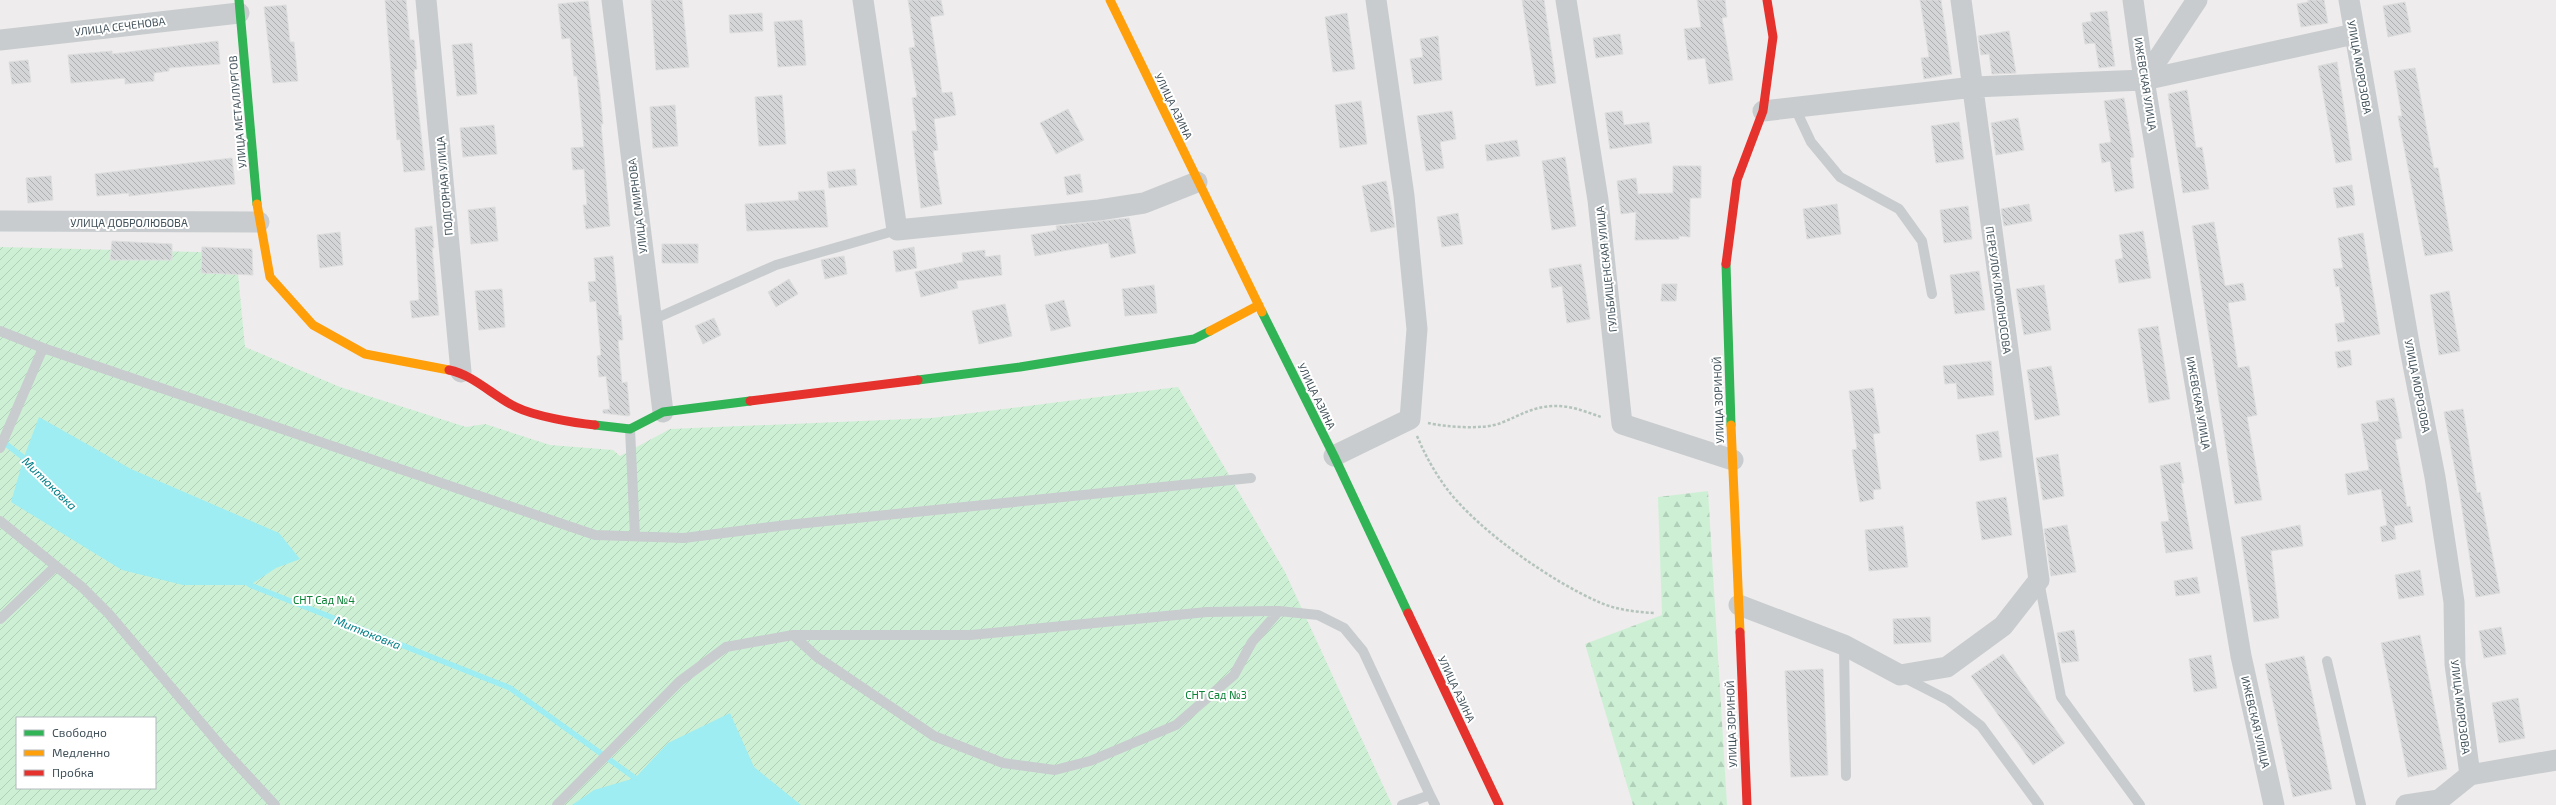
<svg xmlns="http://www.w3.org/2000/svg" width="2556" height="805" font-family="'Exo 2',sans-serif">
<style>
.forest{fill:url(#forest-firs)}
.garden{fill:url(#garden-furrows);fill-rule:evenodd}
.water{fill:#9dedf2}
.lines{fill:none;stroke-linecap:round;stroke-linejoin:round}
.stream{stroke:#9dedf2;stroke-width:5.5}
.building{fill:url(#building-back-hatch);stroke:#dededf}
.path{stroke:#b4c4bc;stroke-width:2.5;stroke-dasharray:3 2;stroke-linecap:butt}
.lane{stroke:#c8ccce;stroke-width:10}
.street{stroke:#c8ccce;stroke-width:21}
.fast{stroke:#30b455;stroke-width:9}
.slow{stroke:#ff9f0a;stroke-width:9}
.jam{stroke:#e5322d;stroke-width:9}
.labels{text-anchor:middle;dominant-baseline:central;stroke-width:4;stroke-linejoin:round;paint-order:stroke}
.street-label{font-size:11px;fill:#42525b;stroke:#fff}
.park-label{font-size:11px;fill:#0c8236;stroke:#fff}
.water-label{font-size:12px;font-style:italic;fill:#047f88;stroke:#fff}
</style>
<defs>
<pattern id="forest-firs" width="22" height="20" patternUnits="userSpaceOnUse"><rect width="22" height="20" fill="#cdf0d5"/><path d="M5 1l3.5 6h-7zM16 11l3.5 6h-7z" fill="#b1d0b9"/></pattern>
<pattern id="garden-furrows" width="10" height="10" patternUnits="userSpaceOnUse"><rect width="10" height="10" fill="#cdf0d5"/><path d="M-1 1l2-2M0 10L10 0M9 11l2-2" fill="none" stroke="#b1d0b9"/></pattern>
<pattern id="building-back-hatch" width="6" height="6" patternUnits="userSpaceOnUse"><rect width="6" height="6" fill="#d4d5d7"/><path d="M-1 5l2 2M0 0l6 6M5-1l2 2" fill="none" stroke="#aeafb1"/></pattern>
</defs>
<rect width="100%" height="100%" fill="#eeecec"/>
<path class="forest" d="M1708,491L1727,805H1633L1585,644L1662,615L1658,497Z"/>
<path class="garden" d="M0,247L236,253L245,347L340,387L466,427L485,424L550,445L613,450L620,456L670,429L932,418L1178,387L1285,572L1392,805H0ZM17,718H155V788H17Z"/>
<path class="water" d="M39,417L131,469L279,533L300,559L276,568L250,585H183L122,570L11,502L24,457Z
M730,713L754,767L801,805H572L594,790L635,778L668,743Z"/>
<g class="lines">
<path class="stream" d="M1,440L29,462
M244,580L250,585L510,688L635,778"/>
</g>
<path class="building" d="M385,0H406L410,40H414L417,69L414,70L425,170L404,172L400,139L397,140Z
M651,0H682L689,67L656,70Z
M908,0H941L944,15L930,17L942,93L952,92L956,115L934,119L938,150L933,151L942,204L921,208L912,131H917L912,98L917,97L909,48L915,47Z
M1522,0H1544L1556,83L1536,86Z
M1697,0H1725L1727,17L1722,18L1733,80L1709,84L1705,58L1688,60L1684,29L1701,27Z
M1920,0H1941L1952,74L1924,79L1921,58L1929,57Z
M2308,0H2324L2328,23L2301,27L2297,4L2308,2Z
M588,1L600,94L603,124H601L610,226L586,229L583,205H587L584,169L573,170L571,148L584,147L577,76H574L570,38L562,39L558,4Z
M2405,2L2411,32L2388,37L2383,6Z
M286,5L290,42H294L298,81L273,83L264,7Z
M2107,11L2115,66L2099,68L2095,43L2085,44L2082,23L2092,21L2090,13Z
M762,13L763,31L730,33L729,15Z
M1347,13L1355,69L1333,72L1325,17Z
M802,20L806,65L778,67L774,22Z
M2009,31L2016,73L1992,74L1989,54L1981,55L1978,36Z
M1620,34L1623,54L1596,58L1593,38Z
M1438,36L1442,80L1414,84L1410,59L1423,57L1420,39Z
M218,41L220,64L169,68V71L154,73V81L125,84V78L71,83L68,55L112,51V54Z
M472,43L477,94L457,96L452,45Z
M28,60L31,82L12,84L9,62Z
M2337,62L2352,160L2336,163L2318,66Z
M2415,68L2434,168H2438L2453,251L2425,256L2398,116H2402L2394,71Z
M2187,90L2196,148L2202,147L2209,189L2183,193L2168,94Z
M782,95L786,144L759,146L755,97Z
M2124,98L2134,157L2130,158L2134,188L2115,192L2110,161L2102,163L2099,144L2111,142L2104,101Z
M1361,101L1367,144L1340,148L1335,105Z
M675,105L678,146L653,148L650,107Z
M1068,109L1084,140L1056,154L1040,123Z
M1452,111L1456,139L1440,142L1444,168L1426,171L1417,116Z
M1622,111L1624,125L1649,122L1652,143L1610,149L1605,113Z
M2018,118L2024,150L1996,155L1991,123Z
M1959,122L1964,159L1936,163L1931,126Z
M494,125L497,154L463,157L460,128Z
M1517,140L1520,156L1487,161L1485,145Z
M1565,157L1576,226L1552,230L1542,161Z
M232,158L235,184L129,196V193L97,196L95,174Z
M1673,166H1701V198H1690V237L1679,236V239L1635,240L1636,212L1621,214L1617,181L1636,178L1638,194L1673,193Z
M855,169L857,185L829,188L827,172Z
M1080,174L1083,192L1067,195L1064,177Z
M51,176L53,200L28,203L26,178Z
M1386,181L1395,227L1371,232L1362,186Z
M2352,185L2355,205L2337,208L2333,188Z
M824,190L828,227L747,231L745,204L799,200L798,192Z
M1837,204L1841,234L1807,239L1803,209Z
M2029,204L2032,221L2004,226L2001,209Z
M1968,206L1972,239L1944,243L1940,210Z
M495,207L498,241L471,244L468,210Z
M1458,213L1463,244L1442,247L1437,217Z
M1129,218L1136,253L1111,258L1108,243L1035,256L1031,235L1057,230L1056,226Z
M2214,222L2225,286L2243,283L2246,300L2228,303L2238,368L2249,366L2257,415L2247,417L2262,500L2235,504L2192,226Z
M432,226L434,248H432L439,315L412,318L410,301L419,300L415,228Z
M2143,231L2151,278L2119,283L2115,260L2123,258L2119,235Z
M340,232L343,265L320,268L317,235Z
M2363,233L2380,334L2338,342L2335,324L2345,322L2339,286L2336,287L2333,269L2343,268L2338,238Z
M112,241L172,244V260H110Z
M662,244H698V263H662Z
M202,247L252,249L253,275L201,273Z
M914,247L917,268L896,272L893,251Z
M985,250V257L1000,255L1002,275L956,281L958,288L921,297L915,272L963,262L962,253Z
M613,256L619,316L621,315L623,340H618L622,383L627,382L630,415L628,416L603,413V410L610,409L606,376L599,377L597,356L601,355L596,301L590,302L588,282L596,281L594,258Z
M844,256L847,274L825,279L821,260Z
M1581,264L1590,319L1567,323L1562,286L1552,288L1549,269Z
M1979,271L1985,310L1955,314L1950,275Z
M789,279L798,294L776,307L768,292Z
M1662,284H1677L1676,301H1661Z
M1154,285L1157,313L1125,316L1122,289Z
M2044,285L2051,330L2024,335L2016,289Z
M502,289L505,327L479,330L475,291Z
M2449,291L2460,351L2439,355L2430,295Z
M1064,300L1071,326L1051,331L1045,305Z
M1005,304L1012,336L979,344L972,311Z
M714,318L721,335L703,344L695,326Z
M2158,326L2170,399L2149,403L2138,329Z
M2350,350L2352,365L2338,368L2335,352Z
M1991,361L1994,395L1958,399L1956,383L1945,384L1943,366Z
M2051,366L2060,415L2035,420L2027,370Z
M1873,388L1880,433L1873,434L1881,489L1873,490L1874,499L1860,502L1852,450L1857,449L1849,391Z
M2394,398L2402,438L2395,440L2407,507L2410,506L2413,522L2394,526L2396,539L2382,542L2380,527L2387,525L2381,489L2348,495L2345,474L2369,470L2361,424L2379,421L2376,401Z
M2463,409L2477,493L2480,492L2500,593L2476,597L2460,496L2444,412Z
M1998,431L2002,457L1980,461L1976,435Z
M2058,454L2064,496L2043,500L2036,458Z
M2180,462L2184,483H2181L2193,549L2166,553L2161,522L2169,521L2160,466Z
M2006,497L2012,535L1982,540L1976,502Z
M2067,525L2076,572L2051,576L2044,529Z
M2300,525L2303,546L2271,551L2279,618L2254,622L2241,537Z
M1903,526L1908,567L1869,571L1865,530Z
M2420,570L2424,595L2399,599L2395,575Z
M2197,577L2200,593L2176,596L2174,581Z
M1930,617L1931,642L1894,644L1893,619Z
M2501,627L2506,654L2484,658L2479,631Z
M2074,630L2079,661L2062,663L2057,633Z
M2420,635L2447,769L2408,777L2381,643Z
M2003,654L2065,743L2033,765L1971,676Z
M2211,655L2217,688L2194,692L2189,659Z
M2304,656L2332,789L2293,797L2265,664Z
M1823,669L1828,775L1791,777L1785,671Z
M2518,698L2525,738L2499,743L2492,703Z"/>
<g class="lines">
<path class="path" d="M1428,423C1447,427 1483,430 1501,423C1521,415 1532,407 1553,406C1569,405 1587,412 1601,417
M1417,436C1425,455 1435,473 1447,489C1479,531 1552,582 1601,603C1618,610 1636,612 1654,613"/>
<path class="lane" d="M1795,108L1811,142L1840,177L1899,209L1922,241L1932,294
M650,321L776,265L897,230
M0,331L43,348L595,535L684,538L787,525L1251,478
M630,429L635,536
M0,448L43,348
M0,521L82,587L109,614L225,751L275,805
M2039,581L2061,697L2140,805
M0,619L56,566
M793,635L817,657L934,736L1003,763L1055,770L1090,761L1176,725L1234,675L1252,642L1279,611
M1844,645L1846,776
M2327,661L2361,805
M1903,677L1948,700L1981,726L2039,805
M557,805L680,681L726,647L793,635H971L1207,612L1279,611L1318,615L1344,628L1363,651L1430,795
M1402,805L1430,795L1435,805"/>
<path class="street" d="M426,0L461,372
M612,0L663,412
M863,0L897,230L1099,210L1144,203L1197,182
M1566,0L1598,200L1622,424L1733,460
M2133,0L2144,80L2241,656L2274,805
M2349,0L2410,349L2435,477L2454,602L2455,664L2470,775
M0,40L239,13
M2144,80L2197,0
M1763,111L1974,87L2144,80L2354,34
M0,221L259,222
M1334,456L1410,419L1417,329L1404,196L1376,0
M1739,605L1844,645L1900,675L1947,667L2003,626L2039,580L1961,0
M2406,805L2439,800L2470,775L2556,760"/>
<path class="fast" d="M239,0L257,204
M1726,264L1731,425
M1262,312L1334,456L1408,613
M918,380L1020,367L1194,339L1210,331
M595,425L630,429L663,412L750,401"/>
<path class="slow" d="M1110,0L1262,312
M257,204L270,277L313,325L365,354L449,370
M1210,331L1259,305
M1731,425L1740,632"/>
<path class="jam" d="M1726,264L1737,180L1763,111L1773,37L1767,0
M449,370C474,375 493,396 516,407C534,416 574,423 595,425
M750,401L918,380
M1408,613L1499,805
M1740,632L1747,805"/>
</g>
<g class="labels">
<g class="street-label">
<text transform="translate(120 26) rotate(-7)">УЛИЦА СЕЧЕНОВА</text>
<text transform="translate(2360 67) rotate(80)">УЛИЦА МОРОЗОВА</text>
<text transform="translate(2146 84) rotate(81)">ИЖЕВСКАЯ УЛИЦА</text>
<text transform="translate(1174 106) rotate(64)">УЛИЦА АЗИНА</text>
<text transform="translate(237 112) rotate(-95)">УЛИЦА МЕТАЛЛУРГОВ</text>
<text transform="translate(444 186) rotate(-95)">ПОДГОРНАЯ УЛИЦА</text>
<text transform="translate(637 206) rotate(-97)">УЛИЦА СМИРНОВА</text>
<text x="129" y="222">УЛИЦА ДОБРОЛЮБОВА</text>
<text transform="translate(1606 269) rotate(-96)">ГУЛЬБИЩЕНСКАЯ УЛИЦА</text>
<text transform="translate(1999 290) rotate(82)">ПЕРЕУЛОК ЛОМОНОСОВА</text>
<text transform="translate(2418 386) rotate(79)">УЛИЦА МОРОЗОВА</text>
<text transform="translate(1317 396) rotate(64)">УЛИЦА АЗИНА</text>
<text transform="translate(1718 400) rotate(-92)">УЛИЦА ЗОРИНОЙ</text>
<text transform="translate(2199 403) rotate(80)">ИЖЕВСКАЯ УЛИЦА</text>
<text transform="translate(1457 689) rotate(65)">УЛИЦА АЗИНА</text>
<text transform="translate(2461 707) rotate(83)">УЛИЦА МОРОЗОВА</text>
<text transform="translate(2256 722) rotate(77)">ИЖЕВСКАЯ УЛИЦА</text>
<text transform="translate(1731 724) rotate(-92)">УЛИЦА ЗОРИНОЙ</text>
</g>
<g class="park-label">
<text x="324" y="599">СНТ Сад №4</text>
<text x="1216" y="694">СНТ Сад №3</text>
</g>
<g class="water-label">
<text transform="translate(50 483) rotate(44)">Митюковка</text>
<text transform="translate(368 632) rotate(22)">Митюковка</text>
</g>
</g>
<rect x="16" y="717" width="140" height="72" fill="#ffffff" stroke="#b3babd"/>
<rect x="24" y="730" width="20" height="6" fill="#30b455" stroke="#b3babd"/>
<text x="52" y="737" font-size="12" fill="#42525b">Свободно</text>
<rect x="24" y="750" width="20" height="6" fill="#ff9f0a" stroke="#b3babd"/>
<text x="52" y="757" font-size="12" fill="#42525b">Медленно</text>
<rect x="24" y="770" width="20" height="6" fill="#e5322d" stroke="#b3babd"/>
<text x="52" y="777" font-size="12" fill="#42525b">Пробка</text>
</svg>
